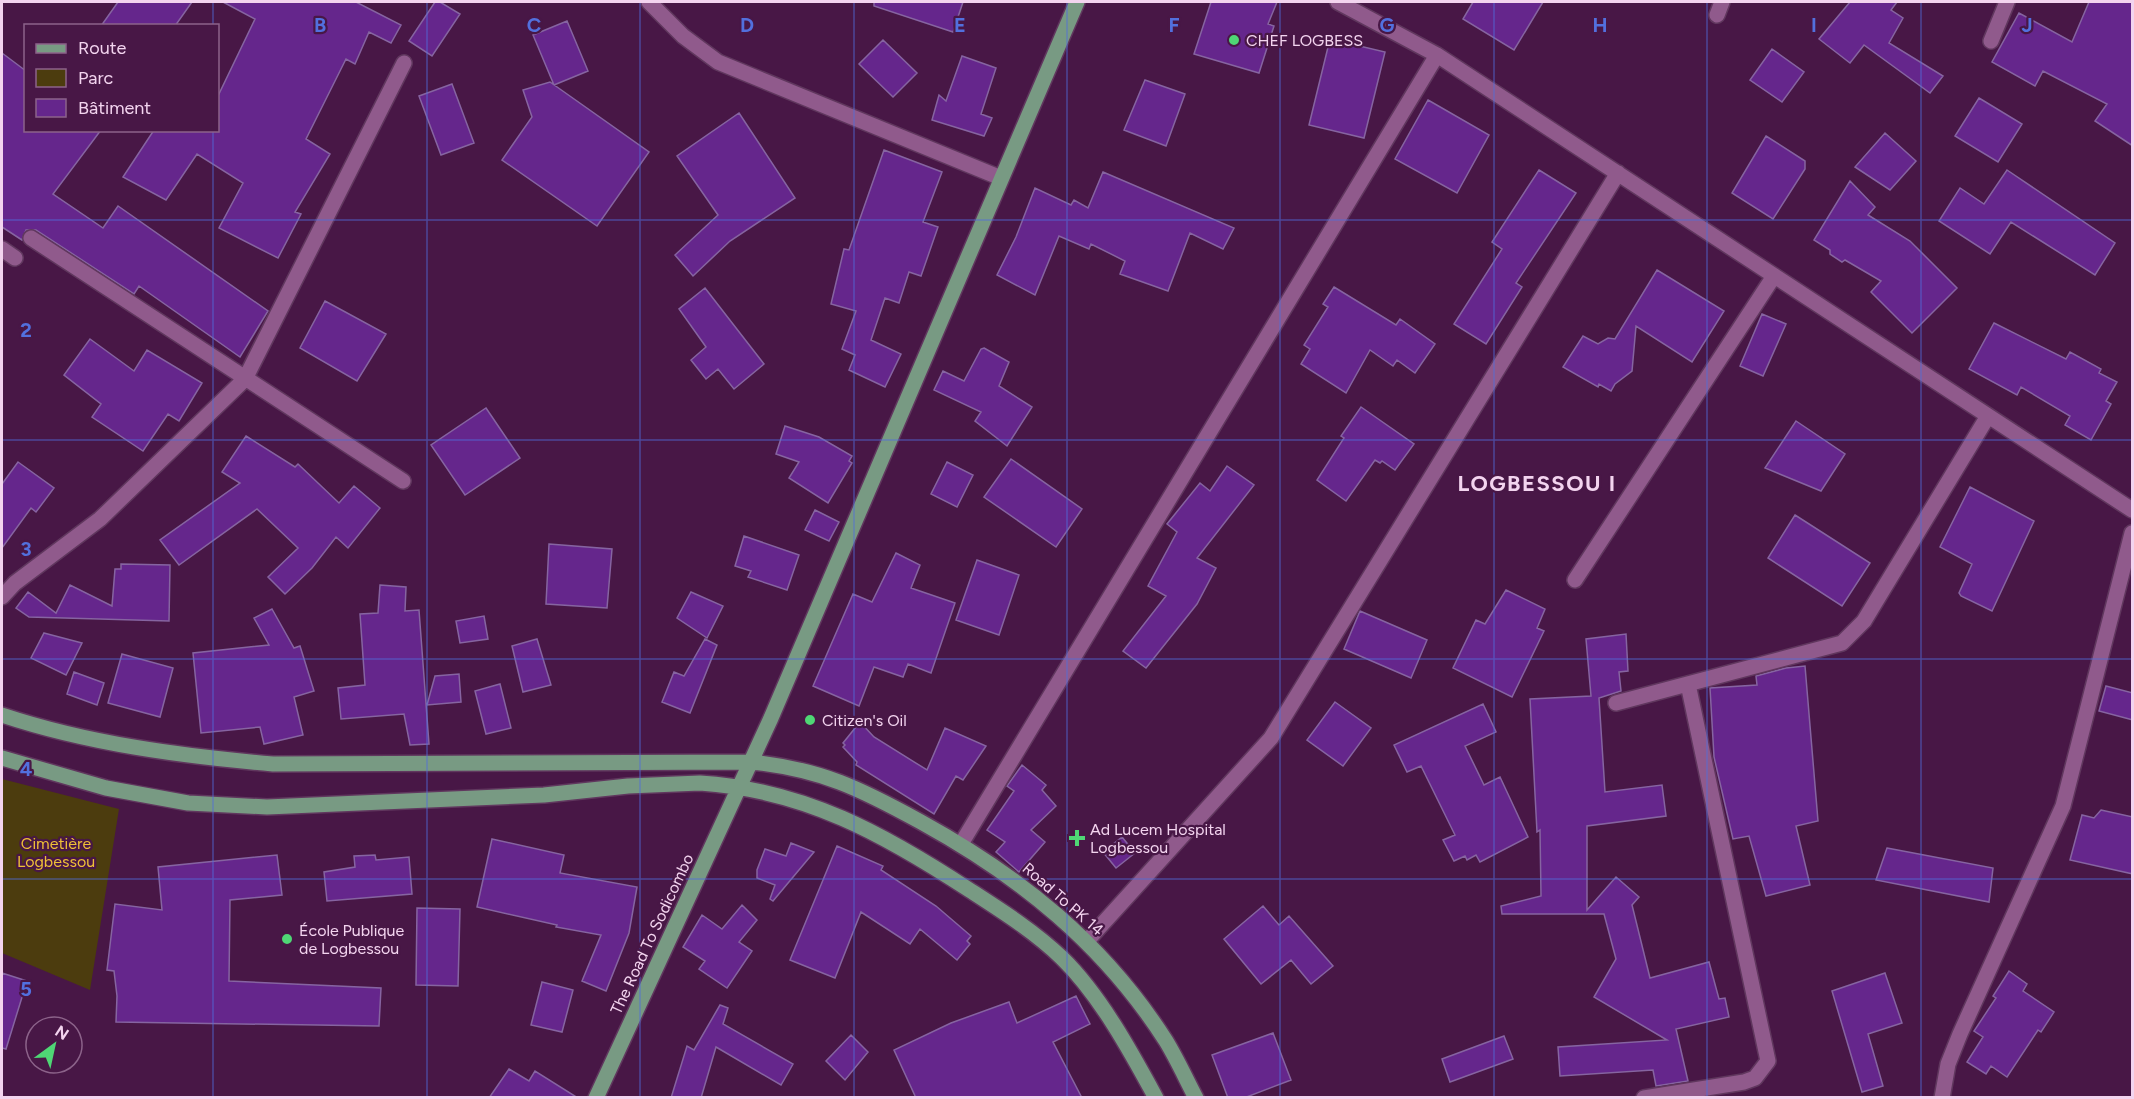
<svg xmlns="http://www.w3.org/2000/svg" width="2134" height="1099" font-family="Figtree,sans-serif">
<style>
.green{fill:#4c3c0e}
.building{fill:#65268c;stroke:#8664a1;stroke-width:1.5}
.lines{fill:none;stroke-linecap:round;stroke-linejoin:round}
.minor-casing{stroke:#60375e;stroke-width:18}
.major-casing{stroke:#60375e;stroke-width:18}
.minor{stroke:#905a8c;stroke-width:15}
.major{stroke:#789a83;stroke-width:15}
.grid{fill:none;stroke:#5270de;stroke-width:1.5;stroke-opacity:0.55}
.poi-dot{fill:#4fd675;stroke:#481746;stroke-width:2}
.labels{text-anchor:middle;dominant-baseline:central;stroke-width:4.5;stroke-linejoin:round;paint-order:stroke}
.poi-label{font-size:16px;fill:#f3d4ef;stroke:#481746;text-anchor:start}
.park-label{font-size:16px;fill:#eec036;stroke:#481746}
.street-label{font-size:16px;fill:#f3d4ef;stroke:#481746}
.district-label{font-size:22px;font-weight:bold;letter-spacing:1.5px;fill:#f3d4ef;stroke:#481746}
.grid-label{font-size:20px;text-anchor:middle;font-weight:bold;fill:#5270de;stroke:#481746;stroke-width:4.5;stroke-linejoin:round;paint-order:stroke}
</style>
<rect width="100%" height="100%" fill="#481746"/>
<path class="green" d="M2,779L119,809L90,990L2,953Z"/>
<path class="building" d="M118,2H192L175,26H101Z
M223,2H356L401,25L391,43L369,32L355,64L346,59L306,139L330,154L295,212L301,214L278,258L219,228L243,183L197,154L166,200L123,177L154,130H218V96L255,19Z
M435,2H440L460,14L432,56L409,41Z
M874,2H963L953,32L874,6Z
M1211,2H1277L1268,24L1274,26L1259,73L1194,54Z
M1473,2H1543L1514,50L1463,19Z
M1850,2H1897L1891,10L1903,18L1889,43L1943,76L1930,93L1864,45L1850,63L1819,39Z
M2089,2H2133V146L2095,121L2107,104L2043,71L2035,86L1992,62L2019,13L2072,42Z
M567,21L588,71L554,85L533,35Z
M1330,39L1385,52L1364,138L1309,125Z
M883,40L917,73L893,97L859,64Z
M1772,49L1804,72L1782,102L1750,80Z
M2,53L26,71V130H101L53,194L103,228L118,206L268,311L240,357L139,286L134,294L36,230H26L22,240L2,227Z
M962,56L996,68L981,114L992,118L984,136L932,120L939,95L946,101Z
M1145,80L1185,94L1166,146L1124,130Z
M550,82L649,152L597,226L502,160L532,117L523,90Z
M452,84L474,143L441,155L419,96Z
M1979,98L2022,124L1998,162L1955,136Z
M1428,100L1489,135L1457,193L1395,159Z
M739,113L795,198L730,241L693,276L675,255L718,215L677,156Z
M1885,133L1916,161L1890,190L1855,167Z
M1766,136L1805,161V169L1773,219L1732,193Z
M884,150L942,172L923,222L938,227L921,276L909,272L899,303L885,298L871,340L901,354L885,387L849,370L855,355L842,349L856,311L831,304L844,249L849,250Z
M1539,170L1576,193L1516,283L1522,287L1486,344L1454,324L1502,249L1492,242Z
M2007,170L2115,243L2095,275L2011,222L1990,254L1939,221L1960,188L1984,204Z
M1103,172L1234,228L1223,249L1190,233L1168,291L1120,274L1125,261L1091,244L1089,249L1059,236L1035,295L997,275L1016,237L1035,188L1071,205L1074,200L1088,208Z
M1850,181L1875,207L1868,215L1910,241L1957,288L1912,333L1871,292L1881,281L1845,260L1842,262L1830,254V250L1814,240Z
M1657,270L1724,311L1692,362L1636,326L1632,371L1615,384L1611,391L1599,384L1598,387L1563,367L1583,336L1598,344L1608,338L1615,339Z
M1334,287L1396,325L1400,319L1435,344L1415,373L1397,360L1393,366L1370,350L1346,393L1301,364L1310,349L1304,345L1328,307L1323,304Z
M705,288L764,364L734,389L718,369L706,379L691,360L706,347L679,309Z
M325,301L386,334L357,381L300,348Z
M1762,314L1786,324L1763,376L1740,366Z
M1994,323L2066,359L2070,352L2101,369L2099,373L2117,382L2106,401L2111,404L2091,440L2065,425L2070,416L2021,387L2017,395L1969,369Z
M90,339L134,371L147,350L202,383L179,421L168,414L143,451L92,417L101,404L64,375Z
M984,348L1009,362L999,386L1032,407L1007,446L975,421L981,412L934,390L943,371L964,381L981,349Z
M1361,407L1414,444L1395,470L1382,461L1380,463L1375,460L1346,501L1317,480L1344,438L1341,436Z
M486,408L520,458L465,495L431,445Z
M1796,421L1845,454L1821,491L1765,468Z
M785,426L819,437L852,456L849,461L852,463L828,503L789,478L799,462L776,454Z
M246,436L295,467L298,464L339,503L354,486L380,508L348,548L336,537L312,568L285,594L268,577L298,548L257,509L179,565L160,540L240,483L222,472Z
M1011,459L1082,509L1056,547L984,497Z
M18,462L54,488L36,512L31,508L2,548V484Z
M947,462L973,475L957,507L931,494Z
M1227,466L1254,485L1197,558L1216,568L1197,604L1146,668L1123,651L1166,596L1148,586L1177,532L1167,524L1200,483L1210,491Z
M1970,487L2034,521L1992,611L1961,596L1959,593L1972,564L1940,547Z
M815,510L839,522L829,541L805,530Z
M1795,515L1870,563L1842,606L1768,558Z
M744,536L799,555L787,590L748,577L751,571L735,566Z
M549,544L612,549L607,608L546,604Z
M896,553L920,565L911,588L955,603L931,673L908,664L903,677L874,667L859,706L813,686L853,594L872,602Z
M977,560L1019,575L999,635L956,620Z
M121,564L170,565L169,621L29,617L16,608L28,592L56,613L70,585L112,606L115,569H121Z
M380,585L406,587L405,611L419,610L429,744L410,745L404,714L341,719L338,688L365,685L360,614L378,613Z
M1506,590L1545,609L1537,628L1544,631L1512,697L1453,668L1476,620L1485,624Z
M691,592L723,606L707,638L677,618Z
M272,609L294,648L300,646L314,691L294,697L303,735L264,744L260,727L201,733L193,653L269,645L254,618Z
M1360,611L1427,640L1411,678L1344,649Z
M484,616L488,639L460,643L456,621Z
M44,633L82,643L66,675L31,658Z
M1626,634L1628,671L1619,672L1621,691L1599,698L1605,792L1662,785L1666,816L1587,826V910L1616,877L1639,897L1632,905L1650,978L1709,962L1719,999L1725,998L1729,1017L1676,1029L1688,1081L1656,1086L1653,1070L1560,1076L1558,1047L1667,1040L1594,997L1616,959L1604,914H1502L1501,906L1541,896L1540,830L1537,832L1530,699L1591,696L1586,639Z
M537,639L551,685L523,692L512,646Z
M705,639L717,645L690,713L662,702L674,672L684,676Z
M122,654L173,668L160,717L108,703Z
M1805,666L1818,821L1796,826L1810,885L1766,896L1749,836L1733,839L1714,757L1710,688L1757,685L1756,676L1786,668Z
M74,672L104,683L97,705L67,694Z
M459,674L461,702L427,705L435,676Z
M500,684L511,728L486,734L475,691Z
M2106,686L2133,693V720L2099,711Z
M1335,702L1371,728L1343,766L1307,740Z
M1483,704L1496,732L1465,746L1484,785L1500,777L1528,837L1480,862L1476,855L1467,860L1465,856L1454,861L1443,840L1455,835L1421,766L1407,772L1394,745Z
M860,722L874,737L927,770L945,728L986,746L963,780L956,776L934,814L856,765L857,762L843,747L845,745L843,743Z
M1022,765L1046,785L1042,790L1056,806L1031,830L1045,842L1019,872L996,852L1005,842L987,830L1014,791L1007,786Z
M2101,810L2133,817V874L2070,860L2082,815L2094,818Z
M1122,837L1135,853L1116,868L1103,852Z
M492,839L564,855L560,873L637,887L629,933L606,991L582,981L601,935L556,927L557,925L477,907Z
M791,843L814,852L773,901L770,899L775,885L757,878V870L765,849L786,856Z
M837,846L883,866L881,870L936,906L971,936L967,941L970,944L957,960L920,929L910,944L861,912L835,978L790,960Z
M1887,848L1993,868L1989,902L1876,880Z
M277,855L282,895L230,900L229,981L381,988L379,1026L116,1022L117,996L114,971L107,970L115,904L162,910L158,867Z
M375,855L376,860L409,857L412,894L327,901L324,872L355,867L354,856Z
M742,905L757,920L739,942L752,951L727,988L699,969L705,961L683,947L702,915L722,929Z
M1263,906L1279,925L1289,916L1333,966L1311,984L1291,960L1261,984L1224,939Z
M417,908L460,909L458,986L416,985Z
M2009,971L2027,984L2023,991L2054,1012L2041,1032L2038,1030L2007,1077L1991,1066L1986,1074L1967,1062L1983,1037L1974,1031L1996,998L1993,996Z
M2,973L27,981L6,1049L2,1048Z
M1885,973L1902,1023L1868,1034L1883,1086L1862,1092L1832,991Z
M542,982L573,990L562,1032L531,1025Z
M1076,996L1090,1024L1053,1042L1082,1098H916L894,1050L951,1023L1009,1002L1017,1023Z
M720,1005L728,1008L723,1024L793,1064L781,1085L716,1047L701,1098H671L687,1046L694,1050Z
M1273,1033L1291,1080L1244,1098H1228L1212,1055Z
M851,1035L868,1052L845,1080L826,1061Z
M1504,1036L1513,1059L1450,1082L1442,1059Z
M509,1069L529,1081L535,1071L578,1098H489Z"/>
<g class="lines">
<defs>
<path id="minor" d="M649,2L683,36L718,62L1001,178
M1338,2L1437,55L2132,510
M1717,15L1722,2
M1991,41L2007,2
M31,238L403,481
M2,249L15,258
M1575,580L1774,276
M2,597L15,583L100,519L245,379L404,63
M1616,703L1842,643L1864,621L1988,416
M961,844L1437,55
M1087,941L1271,738L1618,173
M1644,1098L1744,1082L1755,1078L1768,1061L1688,684
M1942,1098L1948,1064L1960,1034L2063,806L2132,533"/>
<path id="major" d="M2,715C89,744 182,756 273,764L751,762C821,769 861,789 921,822C1021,877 1104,944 1166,1041C1177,1059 1186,1079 1196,1098
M2,758L106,788L188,803L267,807L544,795L628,786L700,783C805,790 884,834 971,891C1002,911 1035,932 1062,958C1100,995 1131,1052 1156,1098
M596,1098L771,718L1077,2"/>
</defs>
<use href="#minor" class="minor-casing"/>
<use href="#major" class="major-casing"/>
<use href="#minor" class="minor"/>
<use href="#major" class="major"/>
</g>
<path class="grid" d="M213,2V26M427,2V1098M640,2V1098M854,2V1098M1067,2V1098M1280,2V1098M1494,2V1098M1707,2V1098M1921,2V1098M213,130V1098M2,220H2132M2,440H2132M2,659H2132M2,879H2132"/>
<g class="poi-dot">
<circle cx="1234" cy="40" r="6"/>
<circle cx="810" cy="720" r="6"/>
<path d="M1074 829h6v6h6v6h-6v6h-6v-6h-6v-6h6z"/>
<circle cx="287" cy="939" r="6"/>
</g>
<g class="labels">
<g class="poi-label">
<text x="1246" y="40">CHEF LOGBESS</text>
<text x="822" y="720">Citizen's Oil</text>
<text x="1090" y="829">Ad Lucem Hospital<tspan x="1090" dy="18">Logbessou</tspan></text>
<text x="299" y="930">École Publique<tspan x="299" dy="18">de Logbessou</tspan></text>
</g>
<g class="park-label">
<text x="56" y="843">Cimetière<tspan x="56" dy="18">Logbessou</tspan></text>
</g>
<g class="street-label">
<text transform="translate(1063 899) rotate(41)">Road To PK 14</text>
<text transform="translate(652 934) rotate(-65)">The Road To Sodicombo</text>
</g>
<g class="district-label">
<text x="1537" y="483">LOGBESSOU I</text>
</g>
</g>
<g class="grid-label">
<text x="320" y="32">B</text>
<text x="534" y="32">C</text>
<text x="747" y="32">D</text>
<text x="960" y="32">E</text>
<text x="1174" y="32">F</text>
<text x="1387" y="32">G</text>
<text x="1600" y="32">H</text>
<text x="1814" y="32">I</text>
<text x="2027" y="32">J</text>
<text x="26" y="337">2</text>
<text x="26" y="556">3</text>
<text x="26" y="776">4</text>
<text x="26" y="996">5</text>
</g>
<rect width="2134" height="1099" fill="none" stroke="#f3d4ef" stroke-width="6"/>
<rect x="24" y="24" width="195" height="108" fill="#481746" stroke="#8c638a" stroke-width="1.5"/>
<rect x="36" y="44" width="30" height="9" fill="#789a83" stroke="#8c638a" stroke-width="1.5"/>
<text x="78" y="54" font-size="18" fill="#f3d4ef">Route</text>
<rect x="36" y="69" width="30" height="18" fill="#4c3c0e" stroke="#8c638a" stroke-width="1.5"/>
<text x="78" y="84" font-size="18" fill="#f3d4ef">Parc</text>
<rect x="36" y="99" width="30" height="18" fill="#65268c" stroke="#8c638a" stroke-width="1.5"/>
<text x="78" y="114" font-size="18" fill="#f3d4ef">Bâtiment</text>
<g transform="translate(54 1045) rotate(33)"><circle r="28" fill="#481746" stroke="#8c638a" stroke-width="1.5"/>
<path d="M0-4.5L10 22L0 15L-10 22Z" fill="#4fd675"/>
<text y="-9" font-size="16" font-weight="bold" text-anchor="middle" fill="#f3d4ef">N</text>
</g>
</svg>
